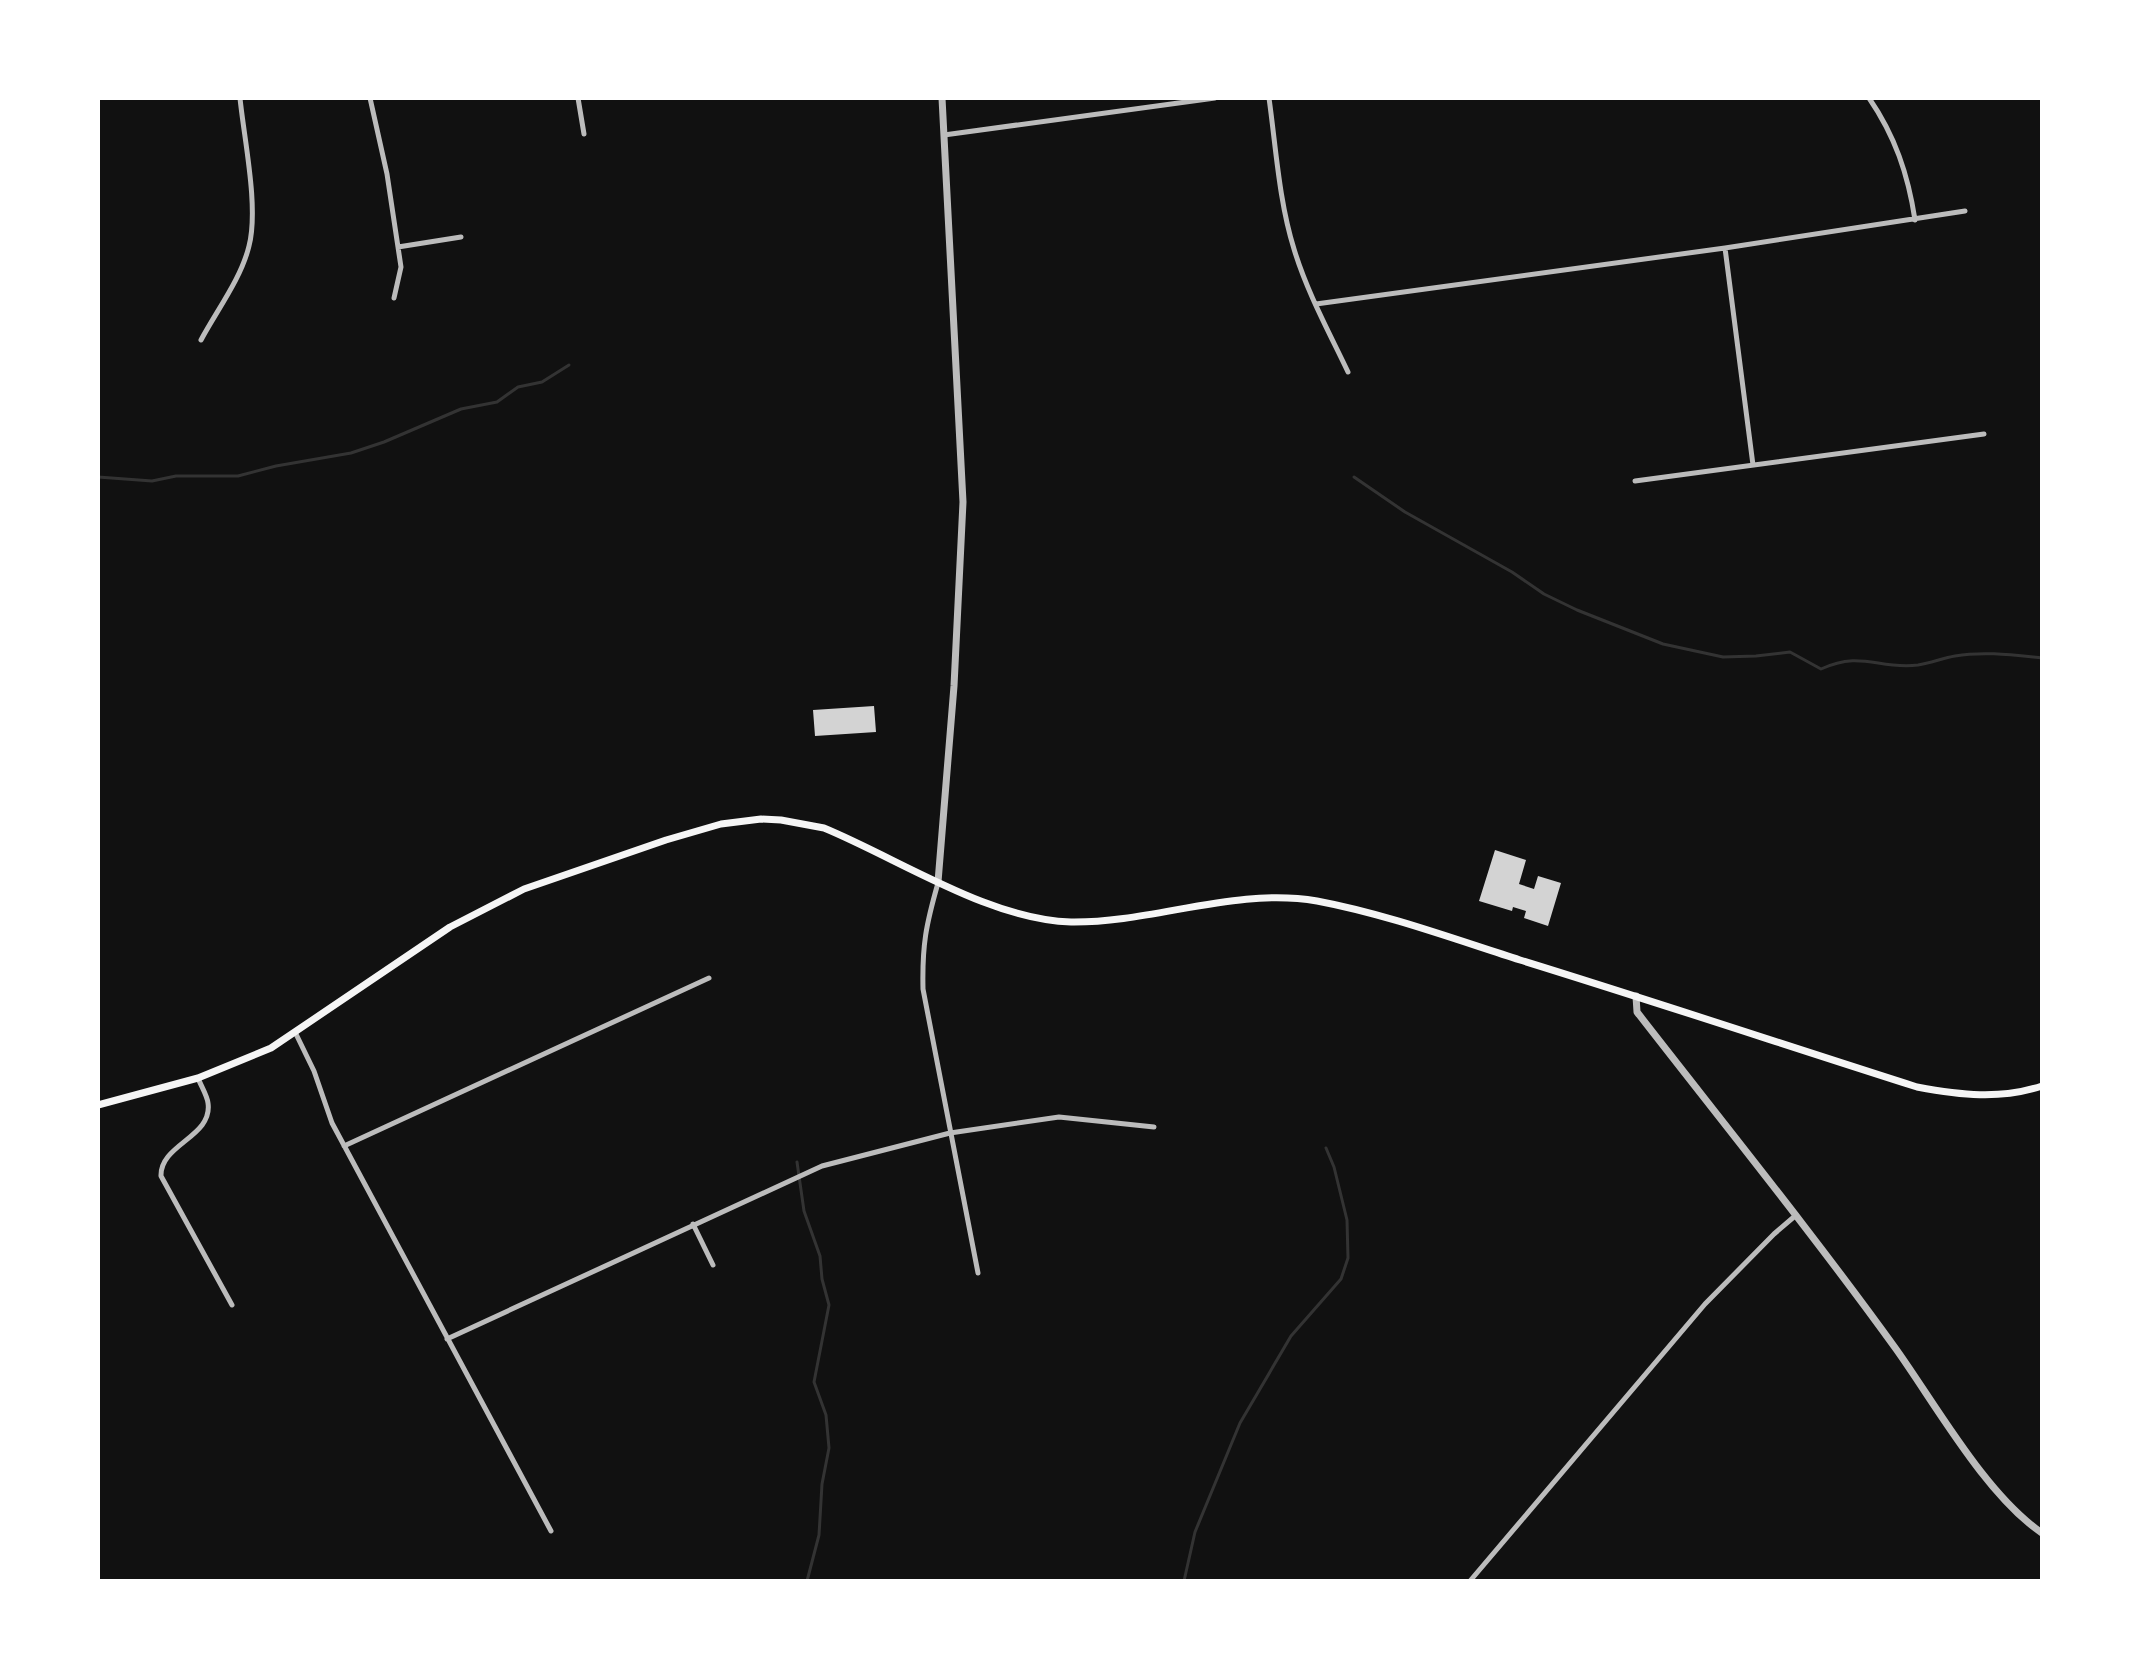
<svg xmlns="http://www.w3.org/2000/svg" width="2140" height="1679" font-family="'IBM Plex Sans',sans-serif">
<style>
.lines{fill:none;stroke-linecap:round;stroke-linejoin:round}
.stream{stroke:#333;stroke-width:3}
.building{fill:#d3d3d3}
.minor{stroke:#bcbcbc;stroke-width:5}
.tertiary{stroke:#bcbcbc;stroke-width:7}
.secondary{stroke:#f5f5f5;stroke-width:7}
</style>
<rect width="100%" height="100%" fill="#111"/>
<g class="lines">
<path class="stream" d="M98,477L152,481L176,476H238L276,466L351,453L384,442L461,409L497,402L518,387L542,382L569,365
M1354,477L1405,512L1512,572L1544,594L1577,610L1663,644L1723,657L1756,656L1790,652L1821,669C1862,650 1878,670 1918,665C1931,663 1943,658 1955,656C1984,651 2013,655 2042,658
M797,1162L804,1211L820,1256L822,1279L829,1305L814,1382L826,1415L829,1448L822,1484L819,1535L807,1581
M1184,1581L1195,1532L1240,1423L1291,1336L1341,1279L1348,1258L1347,1220L1334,1167L1326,1148"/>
</g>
<path class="building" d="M874,706L876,732L815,736L813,710Z
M1495,850L1526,860L1519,884L1534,889L1538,876L1561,883L1548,926L1524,918L1526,911L1513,907L1512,911L1479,901Z"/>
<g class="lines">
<path class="minor" d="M370,98L387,174L401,267L394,298
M578,98L584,134
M1269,98C1276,148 1279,201 1294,249C1307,292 1329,332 1348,372
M1869,98C1895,136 1908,174 1915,220
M944,135L1215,98
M398,247L461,237
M1725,248L1753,465
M1316,304L1725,248L1965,211
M201,340C217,310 241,279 249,246C259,207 244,139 240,98
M1635,481L1984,434
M938,883C926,925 922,945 923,989L978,1273
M296,1034L314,1071L332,1123L551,1531
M198,1078C201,1086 207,1095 208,1103C213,1137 160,1144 161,1176L232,1305
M344,1146L709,978
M693,1224L713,1265
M447,1339L822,1166L950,1133L1059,1117L1154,1127
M1470,1581L1705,1304L1774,1234L1795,1216"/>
<path class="tertiary" d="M938,882L954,686L963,502L942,98
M1636,996L1637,1012C1724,1124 1813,1234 1896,1349C1936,1405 1986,1495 2042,1533"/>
<path class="secondary" d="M98,1105L198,1078L271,1048L450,927L524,889L666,840L721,824L761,819L781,820L824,828C899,859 990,920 1071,922C1153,923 1235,887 1317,901C1386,914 1454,939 1520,960C1653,1001 1785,1045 1917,1087C1960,1095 2000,1100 2042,1086"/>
</g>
<rect width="2140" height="1679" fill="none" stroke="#ffffff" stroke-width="200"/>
</svg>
